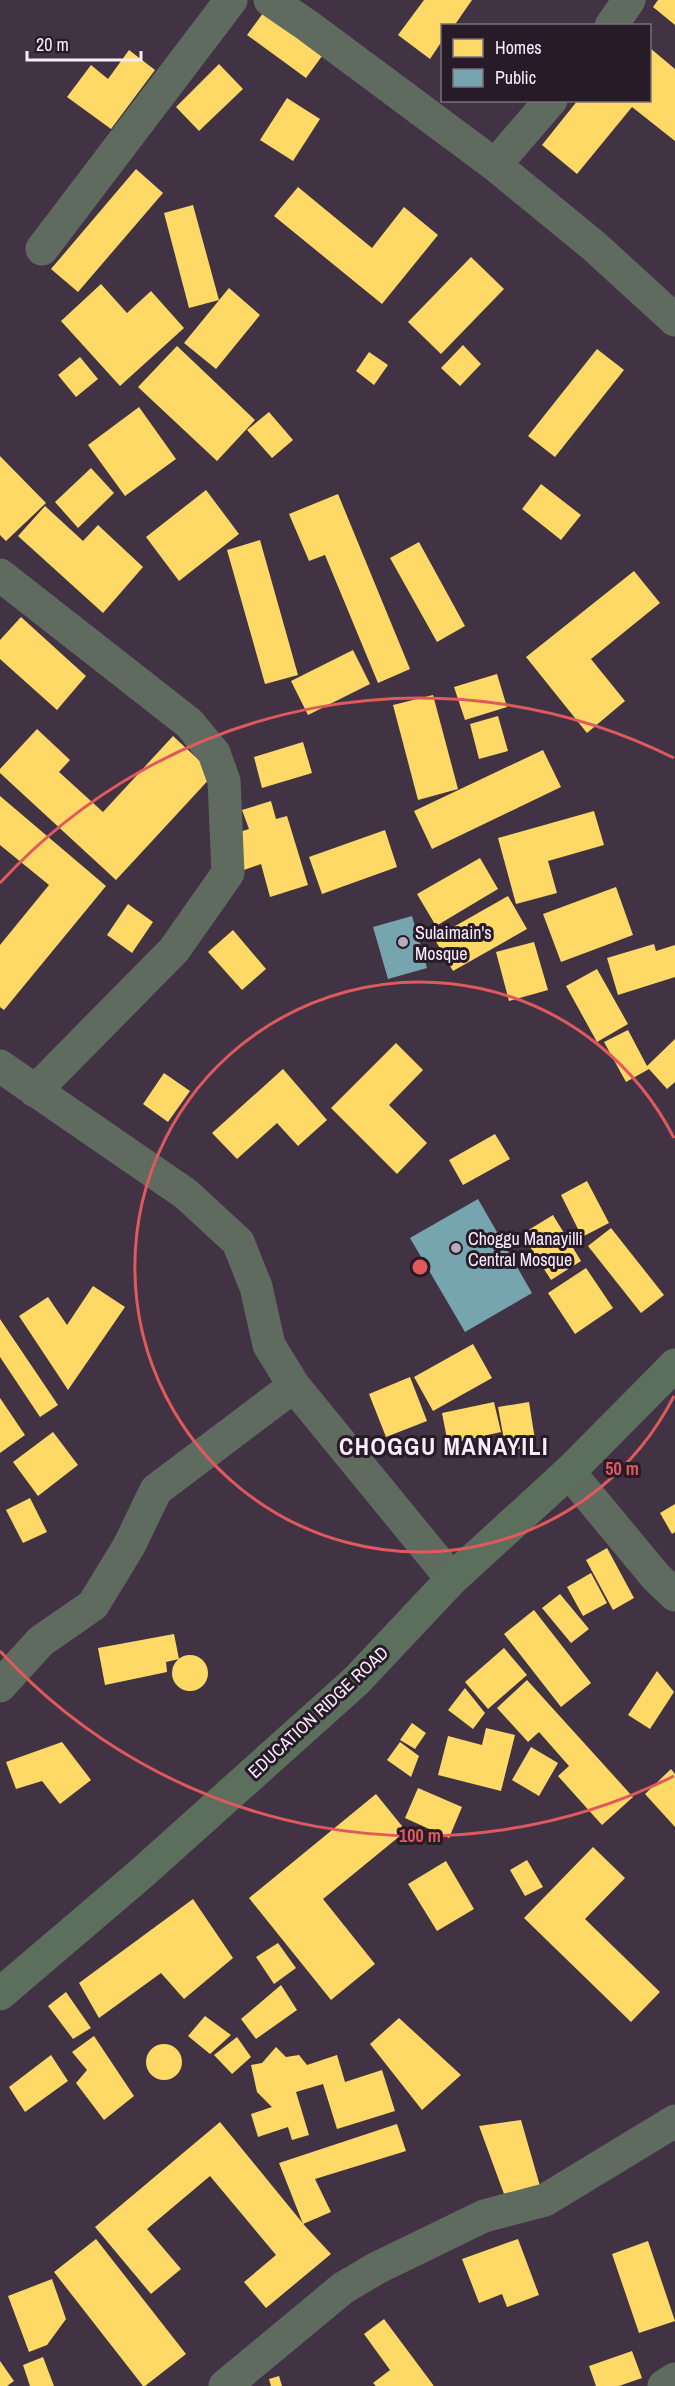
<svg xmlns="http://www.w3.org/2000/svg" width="675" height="2386" font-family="'Archivo Narrow',sans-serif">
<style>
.homes{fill:#ffd966}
.public{fill:#76a5af}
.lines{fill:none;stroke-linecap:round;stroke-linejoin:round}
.minor{stroke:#5f6b5f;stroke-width:33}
.secondary{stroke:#5c6e5c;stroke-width:33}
.ring{fill:none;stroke:#df595d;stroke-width:3}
.poi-dot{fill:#baabbc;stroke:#261b27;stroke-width:2}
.labels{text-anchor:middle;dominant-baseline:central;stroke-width:6;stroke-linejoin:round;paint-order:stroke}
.poi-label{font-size:18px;fill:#fbebfd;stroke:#261b27;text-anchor:start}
.street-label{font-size:18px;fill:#fbebfd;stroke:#261b27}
.district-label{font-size:24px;font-weight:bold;letter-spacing:1.5px;fill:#fbebfd;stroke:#261b27}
.centre{fill:#df595d;stroke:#261b27;stroke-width:3}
.ring-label{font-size:18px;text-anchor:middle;font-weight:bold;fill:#df595d;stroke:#261b27;stroke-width:6;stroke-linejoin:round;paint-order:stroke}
</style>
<rect width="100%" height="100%" fill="#413343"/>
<path class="homes" d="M424,0H472L454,26H442V41L430,59L398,35Z
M658,0H675V25L653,7Z
M266,9L325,52L306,78L247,35Z
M650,48L675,69V141L632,107L577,174L542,145L578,100H650Z
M129,50L155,70L111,129L67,97L91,65L108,79Z
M219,64L243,89L199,131L176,107Z
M287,98L320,119L293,161L260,140Z
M136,169L163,193L78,292L51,269Z
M298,187L372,248L404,207L438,235L382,304L274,216Z
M193,205L219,300L189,308L164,213Z
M471,257L504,289L441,354L408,322Z
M101,284L127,313L151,291L184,328L120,386L61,321Z
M229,288L260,315L216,369L184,343Z
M463,345L481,364L460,386L441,368Z
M177,346L255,420L217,461L138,387Z
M597,349L624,370L555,457L528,436Z
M369,352L388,365L374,385L356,371Z
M80,357L98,379L76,397L58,375Z
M139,407L176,459L125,496L88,445Z
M269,412L293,440L272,458L247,430Z
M0,456L46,503L6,541L0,535Z
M91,468L114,493L78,528L55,502Z
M541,484L581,515L561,540L522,509Z
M206,490L239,534L179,581L146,537Z
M338,494L410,669L378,683L325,555L309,561L289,514Z
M45,506L83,541L98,525L143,567L103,613L18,536Z
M260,540L298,675L265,684L227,550Z
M419,542L465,626L437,642L390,558Z
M634,571L660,603L591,659L625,701L587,733L526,657Z
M21,617L86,676L57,710L0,659V640Z
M353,650L370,684L308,715L291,681Z
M497,674L507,707L465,720L454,687Z
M433,695L458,789L418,800L393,705Z
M498,716L508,751L479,759L470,724Z
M37,729L70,760L59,772L103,812L173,736L214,774L116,880L0,773V769Z
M303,742L312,773L262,788L254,757Z
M543,750L561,787L432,849L414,811Z
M0,796L106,886L4,1010L0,1007V945L49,885L0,845Z
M271,801L276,819L287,816L308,885L270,897L261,864L241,871L230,835L249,829L242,810Z
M594,811L604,845L548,861L557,893L516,904L498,838Z
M385,830L397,867L322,894L309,857Z
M480,858L498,889L436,926L417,894Z
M616,887L633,935L561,962L543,914Z
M508,896L527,929L453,971L434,938Z
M128,904L153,922L132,953L107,935Z
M233,930L266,969L242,990L208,952Z
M534,942L548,990L509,1001L496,952Z
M654,944L656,951L675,945V977L618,995L607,958Z
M597,969L628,1024L597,1042L566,986Z
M628,1030L647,1066L675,1039V1082L667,1089L649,1069L626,1082L604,1042Z
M396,1043L423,1070L389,1105L427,1143L397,1174L331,1108Z
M283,1069L327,1120L298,1146L277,1123L237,1159L212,1133Z
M164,1073L190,1091L168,1122L143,1104Z
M495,1134L510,1159L463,1185L449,1160Z
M587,1181L609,1223L582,1237L561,1195Z
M553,1215L581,1261L551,1280L522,1234Z
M611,1228L664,1295L641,1313L588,1246Z
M586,1268L613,1308L575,1334L548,1293Z
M93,1286L125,1307L68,1390L19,1316L48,1297L67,1325Z
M0,1319L58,1405L40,1417L0,1357Z
M473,1344L492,1378L433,1411L414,1377Z
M410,1377L427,1421L386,1437L369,1394Z
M0,1398L25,1435L0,1453Z
M494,1402L501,1432L448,1444L442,1413Z
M529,1402L536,1446L506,1451L498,1407Z
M53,1432L78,1465L38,1496L13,1462Z
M30,1498L47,1532L23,1543L6,1510Z
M675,1504V1532L672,1534L660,1513Z
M607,1548L634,1598L613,1610L586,1560Z
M591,1573L607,1603L583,1616L567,1587Z
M560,1594L589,1629L571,1643L542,1608Z
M534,1610L591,1683L561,1707L504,1634Z
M174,1634L179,1659L166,1662L167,1672L105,1685L98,1648Z
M504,1648L527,1675L488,1709L465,1682Z
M172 1673a18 18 0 1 1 36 0a18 18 0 1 1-36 0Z
M657,1671L674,1692L650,1729L628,1715Z
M527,1680L633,1797L602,1825L558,1776L569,1766L539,1732L528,1742L497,1708Z
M465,1688L485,1713L473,1729L448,1710Z
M412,1723L426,1733L415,1749L400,1740Z
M486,1728L515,1735L501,1791L438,1775L448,1736L482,1745Z
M62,1742L91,1780L60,1804L42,1781L16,1789L6,1762Z
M400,1742L419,1756L411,1777L387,1760Z
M531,1747L558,1763L539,1796L512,1780Z
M671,1769L675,1774V1827L645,1794Z
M418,1788L462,1807L449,1838L405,1818Z
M376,1794L406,1831L323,1899L375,1964L331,2000L249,1898Z
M593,1847L625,1878L585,1919L660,1992L631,2022L524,1918Z
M527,1860L543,1887L525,1896L510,1870Z
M446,1861L474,1909L437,1931L408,1884Z
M193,1899L233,1958L184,1999L161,1973L99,2018L79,1983Z
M278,1943L296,1968L274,1984L256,1957Z
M281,1985L297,2010L256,2039L241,2019Z
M66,1992L91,2028L73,2039L48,2006Z
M205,2016L231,2035L210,2054L188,2036Z
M399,2018L461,2075L422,2110L370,2044Z
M94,2036L134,2096L104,2120L76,2083L87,2070L72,2052Z
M237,2037L251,2057L232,2074L214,2055Z
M146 2062a18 18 0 1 1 36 0a18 18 0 1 1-36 0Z
M276,2047L286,2057L299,2055L307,2065L337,2055L345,2082L382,2070L395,2111L337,2129L323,2084L296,2092L309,2135L292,2140L288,2127L258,2137L251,2114L272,2107L257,2092L251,2065L262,2063Z
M51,2055L68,2081L25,2112L9,2087Z
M521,2120L540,2186L504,2194L479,2126Z
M220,2122L305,2226L331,2254L266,2308L244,2282L276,2255L210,2176L147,2229L181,2269L151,2294L95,2227Z
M397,2124L406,2151L315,2179L331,2212L303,2224L279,2163Z
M96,2239L186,2354L145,2386H143L54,2272Z
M518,2239L539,2295L507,2307L502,2294L479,2303L462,2259Z
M648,2241L675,2321L639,2333L612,2254Z
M52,2279L66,2319L47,2345L29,2352L8,2296Z
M384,2319L434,2386H376L373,2383L390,2370L364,2334Z
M632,2351L642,2378L619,2386H596L589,2366Z
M43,2357L54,2386H30L23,2365Z
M0,2361L14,2381L7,2386H0Z
M279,2376L282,2386H271L269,2379Z"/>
<path class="public" d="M412,916L427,968L388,979L373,927Z
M478,1199L532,1293L465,1332L410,1238Z"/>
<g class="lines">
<path class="minor" d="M270,0L308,26L495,165L594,246L675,320
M611,26L629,0
M495,165L551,100
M42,249L231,0
M0,575L189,723L214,753L224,781L228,873L174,950L35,1091
M0,1066L186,1194L238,1242L256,1287L269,1345L294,1386L452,1579
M569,1472L656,1577L675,1595
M0,1686L41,1641L93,1605L129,1546L156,1490L294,1386
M225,2386L343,2288L377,2268L484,2216L545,2200L675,2121
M664,2386L675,2379"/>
<path class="secondary" d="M0,1994L143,1872L356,1681L452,1579L569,1472L675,1365"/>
</g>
<g class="ring">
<path d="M674 1396A285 285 0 1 1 674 1138"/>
<path d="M674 1776A569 569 0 0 1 0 1651M0 883A569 569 0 0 1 674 758"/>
</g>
<g class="poi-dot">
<circle cx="403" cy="942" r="6"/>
<circle cx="456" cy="1248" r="6"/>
</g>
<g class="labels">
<g class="poi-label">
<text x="415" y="932">Sulaimain's<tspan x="415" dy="21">Mosque</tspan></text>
<text x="468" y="1238">Choggu Manayilli<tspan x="468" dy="21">Central Mosque</tspan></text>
</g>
<g class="street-label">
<text transform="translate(318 1712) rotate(-43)">EDUCATION RIDGE ROAD</text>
</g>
<g class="district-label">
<text x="444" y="1446">CHOGGU MANAYILI</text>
</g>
</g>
<circle cx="420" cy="1267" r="9" class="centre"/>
<g class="ring-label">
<text x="622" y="1475">50 m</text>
<text x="420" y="1842">100 m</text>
</g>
<rect x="441" y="24" width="210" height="78" fill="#261b27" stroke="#7b6e7d" stroke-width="1.5"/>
<rect x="453" y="39" width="30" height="18" fill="#ffd966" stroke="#7b6e7d" stroke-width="1.5"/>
<text x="495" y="54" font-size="18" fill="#fbebfd">Homes</text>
<rect x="453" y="69" width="30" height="18" fill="#76a5af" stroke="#7b6e7d" stroke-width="1.5"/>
<text x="495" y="84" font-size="18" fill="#fbebfd">Public</text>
<path d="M27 51v9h114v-9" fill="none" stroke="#fbebfd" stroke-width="3"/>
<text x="36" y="51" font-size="18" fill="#fbebfd" stroke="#261b27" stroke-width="4.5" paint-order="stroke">20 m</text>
</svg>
